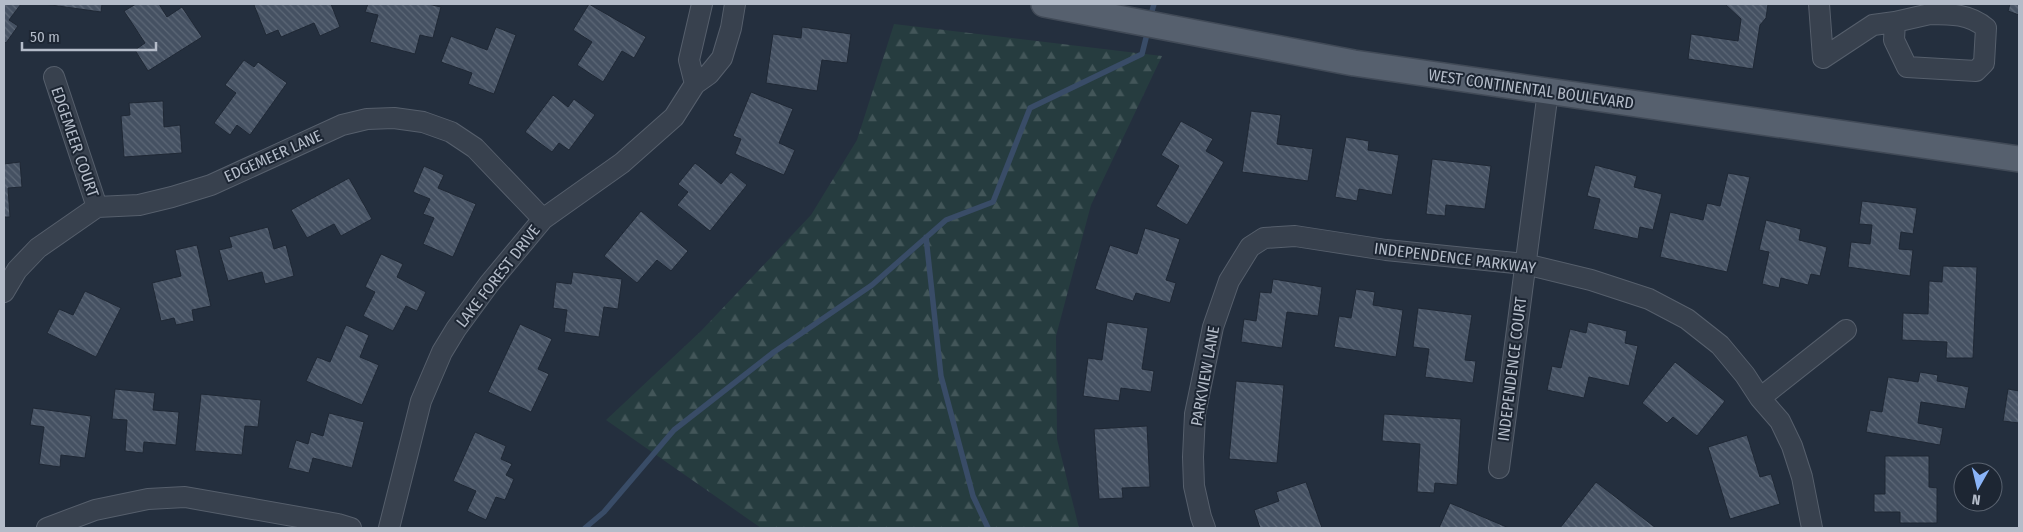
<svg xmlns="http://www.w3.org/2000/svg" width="2023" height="532" font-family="'Fira Sans Condensed',sans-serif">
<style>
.forest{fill:url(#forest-firs)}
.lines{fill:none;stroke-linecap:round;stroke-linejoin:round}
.stream{stroke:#394c67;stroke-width:5.5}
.building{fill:url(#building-back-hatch);stroke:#1f2835}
.minor-casing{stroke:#565f6c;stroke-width:22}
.major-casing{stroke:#414a57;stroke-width:28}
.minor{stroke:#38414e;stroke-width:20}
.major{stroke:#56606e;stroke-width:25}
.labels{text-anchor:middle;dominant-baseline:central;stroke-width:4;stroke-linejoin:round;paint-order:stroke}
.street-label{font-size:16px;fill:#b4bcc9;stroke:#1d2633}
</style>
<defs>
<pattern id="forest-firs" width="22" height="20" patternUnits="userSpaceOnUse" patternTransform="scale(1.25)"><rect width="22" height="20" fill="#263c3f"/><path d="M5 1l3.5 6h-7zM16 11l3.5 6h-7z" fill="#435659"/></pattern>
<pattern id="building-back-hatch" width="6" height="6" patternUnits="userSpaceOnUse" patternTransform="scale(1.25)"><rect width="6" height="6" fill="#455162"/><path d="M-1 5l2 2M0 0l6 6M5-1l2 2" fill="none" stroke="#5d6877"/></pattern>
</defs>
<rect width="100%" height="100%" fill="#242f3e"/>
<path class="forest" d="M894,24L1162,56L1091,205L1056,336L1057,439L1079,528H761L606,420L701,331L811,215L857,140Z"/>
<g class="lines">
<path class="stream" d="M1150,18L1154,4
M926,237L941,376L973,496L988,528
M585,528L604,512L674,430L774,352L872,285L946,220L993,202L1030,108L1142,54L1148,30"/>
</g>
<path class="building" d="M4,4H21L9,20L18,26L6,43L4,41Z
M44,4H102L101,12Z
M136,4H159L167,17L182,7L202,37L148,71L135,50L145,43L124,11Z
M256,4H331L340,27L320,36L314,23L281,37L278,30L266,35L254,5Z
M368,4H428L441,7L433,38L420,35L415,54L370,42L378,15L365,12Z
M589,4L646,37L634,58L622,51L603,82L577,65L592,42L573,30Z
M1725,4H1768L1766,18L1760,25L1753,69L1688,59L1691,34L1738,41L1741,19Z
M2010,4H2019V15L2008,11Z
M496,27L516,35L494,94L468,84L472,73L441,62L451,36L487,50Z
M802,27L851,34L847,63L822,60L817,91L766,83L773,34L801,38Z
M244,60L254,67L258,62L287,83L250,135L237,125L230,135L214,123L236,93L225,85Z
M751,92L793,109L779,143L795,150L784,175L735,154L741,139L733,136Z
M553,95L568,107L574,99L595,115L569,150L559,143L552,152L525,132Z
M163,101L164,127L180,125L182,153L124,157L121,116L130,115L129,103Z
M1251,111L1281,115L1277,144L1313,149L1308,181L1242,172Z
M1181,121L1213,139L1206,151L1224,162L1187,225L1156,206L1179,166L1161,155Z
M1346,137L1369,141L1368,150L1399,155L1392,195L1359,189L1357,201L1335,197Z
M1432,159L1491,166L1485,209L1446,205L1445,216L1426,214Z
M20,162L22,187L8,188L10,217H4V164Z
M695,163L721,184L731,172L747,185L710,231L677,205L688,192L678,184Z
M1595,165L1637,176L1634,187L1662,194L1653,230L1640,227L1638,239L1593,229L1600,199L1587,196Z
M424,166L444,175L438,188L476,204L453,257L423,244L434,218L423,214L430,199L413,192Z
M1728,173L1750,177L1727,272L1660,257L1670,212L1703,220L1707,203L1720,206Z
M349,178L372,219L341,236L334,224L307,238L291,210Z
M1862,201L1917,208L1913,234L1901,232L1899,249L1913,250L1910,276L1848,267L1851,242L1870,244L1872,225L1859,224Z
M641,211L688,251L671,271L657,260L637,283L604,256Z
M1766,220L1801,229L1799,240L1827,247L1820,276L1811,274L1808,285L1781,278L1779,288L1762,284L1769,252L1759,250Z
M268,227L274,249L286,245L294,276L265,284L262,272L228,281L219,250L232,247L229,237Z
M1145,228L1180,239L1166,280L1176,283L1170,303L1136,293L1133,301L1095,289L1110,245L1137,254Z
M197,245L211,306L192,310L194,321L176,325L174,318L161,321L152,283L181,276L175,250Z
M381,254L403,264L397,277L426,292L417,311L406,306L393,331L363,316L375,292L365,287Z
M1943,266L1977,267L1973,358H1946L1947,342L1902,340L1903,313L1928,314L1929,281L1942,282Z
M573,272L622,279L618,309L604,307L599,337L564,332L567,310L553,308L556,282L571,284Z
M1273,279L1322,287L1318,316L1287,312L1282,348L1241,342L1244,319L1256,321L1260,292L1271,293Z
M1356,289L1375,292L1373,305L1403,310L1396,357L1334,347L1339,316L1351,318Z
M85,291L121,308L96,357L47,333L59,309L73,315Z
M1418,308L1472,315L1465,360L1476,361L1473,383L1425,377L1429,349L1413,347Z
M1107,322L1148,328L1142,369L1154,371L1151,392L1121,388L1119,401L1083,396L1088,358L1102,360Z
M1588,322L1627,331L1625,343L1638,346L1629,386L1589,377L1584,398L1547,390L1552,366L1561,368L1570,329L1586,333Z
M520,324L552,339L538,369L549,374L531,412L488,392Z
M346,325L369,335L360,357L379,365L362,405L306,381L317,357L330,362Z
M1675,362L1725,401L1697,436L1673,417L1667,423L1642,403Z
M1920,372L1938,375L1937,381L1969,387L1965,409L1921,402L1918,423L1943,428L1940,445L1866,432L1870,410L1882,412L1888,377L1918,382Z
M1236,381L1284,385L1277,463L1229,459Z
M115,389L155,393L153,410L179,412L176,445L144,442L143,453L125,451L127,420L112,419Z
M2008,389L2019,391V423L2003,421Z
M201,394L261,400L258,427L245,426L242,455L195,451Z
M33,408L91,416L85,458L61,455L60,467L39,464L44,427L30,425Z
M329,413L364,422L352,468L313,458L309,473L288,468L296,440L308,444L311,432L323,436Z
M1384,414L1461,419L1457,485L1435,483L1434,493L1417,492L1420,444L1382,441Z
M1147,426L1150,487L1122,488L1123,498L1099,499L1094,429Z
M475,432L506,446L501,459L512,464L506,475L514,479L505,500L496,497L486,520L467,511L476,491L453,481Z
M1747,435L1760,477L1771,474L1780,504L1730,519L1708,447Z
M1885,456H1929V487L1937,488V523H1900V512H1874V494H1885Z
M1306,482L1322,528H1260L1254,510L1279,501L1276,492Z
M1596,482L1656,528H1560Z
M1450,503L1509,528H1439Z"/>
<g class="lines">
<defs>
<path id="minor" d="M1819,4L1823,58
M1930,14C1951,14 1970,14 1986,28L1984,63L1976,71L1907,67L1894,40L1895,22Z
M1823,58L1873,25L1895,22
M54,77L97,207
M695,84L689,60L702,4
M4,292L17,270L38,248L97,207L139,205L172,197L211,185L342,125L367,119L394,118L423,122L451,132L475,148L543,219
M1760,398L1846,330
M1499,468L1548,91
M47,528L95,510L148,499L185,497L338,524L351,528
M389,528L421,401L442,352L456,329L489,284L543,219L622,163L674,117L695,84L709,74L722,58L731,28L735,4
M1205,528L1201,517L1194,486L1193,457L1195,414L1213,327L1229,281L1250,247L1264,238L1295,236L1386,250L1525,264L1591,280L1649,299L1687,319L1720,345L1745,375L1760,398L1780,421L1792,446L1802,477L1812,528"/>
<path id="major" d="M1044,4L1354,63L2019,159"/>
</defs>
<use href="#minor" class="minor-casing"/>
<use href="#major" class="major-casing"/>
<use href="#minor" class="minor"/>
<use href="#major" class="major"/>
</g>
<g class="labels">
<g class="street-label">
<text transform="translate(1531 89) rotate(8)">WEST CONTINENTAL BOULEVARD</text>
<text transform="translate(75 142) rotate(71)">EDGEMEER COURT</text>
<text transform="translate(273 156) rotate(-24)">EDGEMEER LANE</text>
<text transform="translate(1455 258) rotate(7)">INDEPENDENCE PARKWAY</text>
<text transform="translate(498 276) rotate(-52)">LAKE FOREST DRIVE</text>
<text transform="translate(1512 369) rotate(-83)">INDEPENDENCE COURT</text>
<text transform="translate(1205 376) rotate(-80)">PARKVIEW LANE</text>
</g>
</g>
<rect width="2023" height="532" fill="none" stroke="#b4bcc9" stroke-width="10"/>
<g transform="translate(1978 487) rotate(188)"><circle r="24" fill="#1d2633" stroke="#59626f"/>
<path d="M0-4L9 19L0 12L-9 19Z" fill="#8ab4f8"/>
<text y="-8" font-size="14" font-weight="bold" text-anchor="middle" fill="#b4bcc9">N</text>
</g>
<path d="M22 42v8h134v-8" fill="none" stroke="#b4bcc9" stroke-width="2.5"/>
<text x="30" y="42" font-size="15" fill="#b4bcc9" stroke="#1d2633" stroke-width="4" paint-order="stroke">50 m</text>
</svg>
